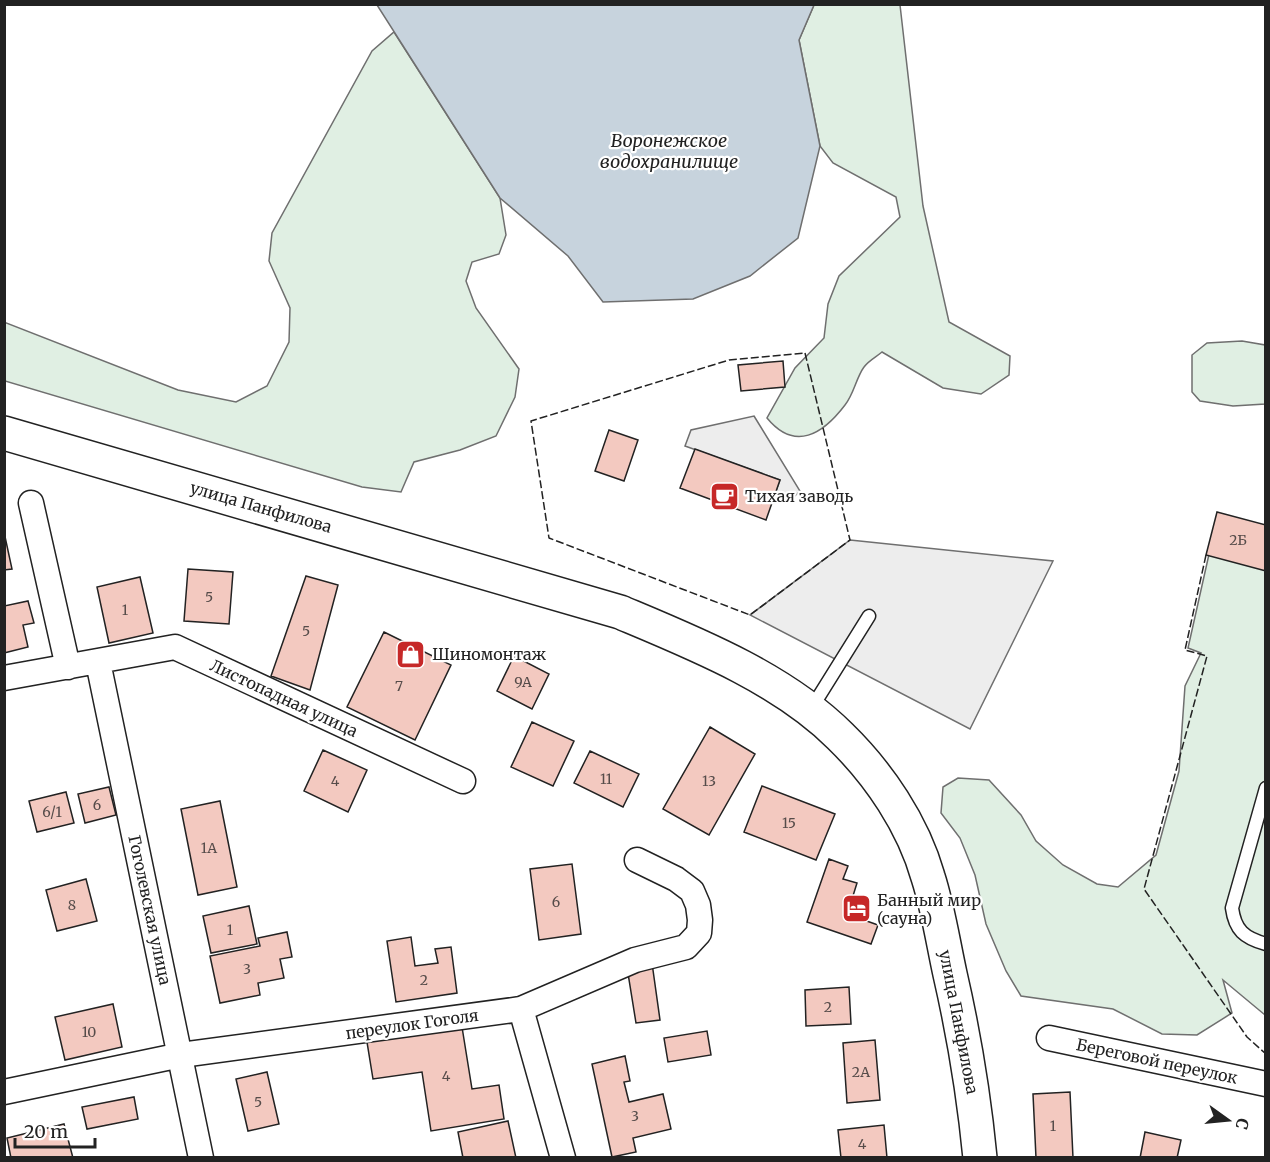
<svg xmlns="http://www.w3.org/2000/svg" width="1270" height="1162" font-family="Merriweather,serif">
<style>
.green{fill:#e0efe3;stroke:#6f6f6f;stroke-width:1.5}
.parking{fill:#ededed;stroke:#6f6f6f;stroke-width:1.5}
.water{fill:#c7d3dd;stroke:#6f6f6f;stroke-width:1.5}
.building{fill:#f3c9c0;stroke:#222;stroke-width:1.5}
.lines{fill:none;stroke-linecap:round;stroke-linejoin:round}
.service-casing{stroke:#222;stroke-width:15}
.minor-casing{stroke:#222;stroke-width:27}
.secondary-casing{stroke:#222;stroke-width:36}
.service{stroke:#fff;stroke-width:12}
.minor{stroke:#fff;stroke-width:24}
.secondary{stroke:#fff;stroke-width:33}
.fence{stroke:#222;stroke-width:1.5;stroke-dasharray:8 3;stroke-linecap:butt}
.labels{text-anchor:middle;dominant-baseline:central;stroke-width:4.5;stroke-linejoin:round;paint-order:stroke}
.number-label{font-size:14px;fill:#564c4a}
.poi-label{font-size:16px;fill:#222;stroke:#fff;text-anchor:start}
.street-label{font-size:16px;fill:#222;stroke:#fff}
.water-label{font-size:18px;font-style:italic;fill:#222;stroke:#fff}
</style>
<rect width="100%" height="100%" fill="#fff"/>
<path class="green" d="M814,5H900L923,206L949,322L1010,356L1009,375L981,394L943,388L882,352C876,357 868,361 864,367C856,378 854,394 845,405C823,434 795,452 767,418L795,368L824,338L828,304L839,276L900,217L896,197L833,163L820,146L799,40Z
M394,32L500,198L506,235L499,254L472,262L466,281L476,308L519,369L515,397L496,436L460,450L414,462L401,492L362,487L5,381L4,322L178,390L236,402L267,386L289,342L290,308L269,261L272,233L372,51Z
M1242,341L1265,345V404L1233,406L1200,401L1192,392V355L1207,343Z
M1218,514L1265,526V1015L1223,980L1232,1013L1197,1035L1162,1034L1113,1009L1021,996L1006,971L986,924L975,875L960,838L941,813L943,787L958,778L989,780L1021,815L1036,841L1063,865L1097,884L1118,887L1156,855L1179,771L1185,686L1201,653L1188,648Z"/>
<path class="parking" d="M754,416L800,491L789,501L775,494L780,480L685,446L691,430Z
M850,540L1053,561L970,729L750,615Z"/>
<path class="water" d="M377,5H814L799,40L820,146L798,238L750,276L693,299L603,302L568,256L500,198Z"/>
<path class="building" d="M783,361L785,387L741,391L738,365Z
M609,430L638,440L624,481L595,471Z
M695,449L780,480L766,520L680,488Z
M1217,512L1266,525V571L1206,555Z
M4,532L12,569L4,570Z
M188,569L233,572L229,624L184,621Z
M306,576L338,585L310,690L271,676Z
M140,577L153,633L109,643L97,587Z
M28,601L34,623L23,625L28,647L4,653V606Z
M384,632L451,665L415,740L347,707Z
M514,656L549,674L532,709L497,691Z
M532,722L574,741L553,786L511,767Z
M710,727L755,754L709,835L663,809Z
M323,750L367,770L348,812L304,791Z
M590,751L639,774L623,807L574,783Z
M762,786L835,814L816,860L744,832Z
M109,787L116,815L85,823L78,794Z
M66,792L74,823L37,832L29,801Z
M220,801L237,887L198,895L181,809Z
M829,859L848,866L843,879L857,883L852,899L866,904L861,919L878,925L871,944L807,922Z
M572,864L581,934L539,940L530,869Z
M86,879L97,921L57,931L46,890Z
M249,906L257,944L211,953L203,916Z
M287,932L292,957L280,959L284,978L258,983L260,995L220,1003L210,956L260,946L258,938Z
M411,937L415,966L438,963L435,949L451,947L457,993L396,1002L387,941Z
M652,963L660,1020L636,1023L627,967Z
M849,987L851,1024L806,1026L805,990Z
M113,1004L122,1047L65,1060L55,1017Z
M462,1027L472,1089L499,1085L504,1119L431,1131L422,1072L373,1079L367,1042Z
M707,1031L711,1055L668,1062L664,1038Z
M875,1040L880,1100L847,1103L843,1043Z
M625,1056L630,1081L624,1082L629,1102L663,1094L671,1129L633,1138L636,1152L612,1157L592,1064Z
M267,1072L279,1124L248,1131L236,1079Z
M1070,1092L1073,1158H1036L1033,1094Z
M134,1097L138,1119L87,1129L82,1107Z
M508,1121L516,1158H463L458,1132Z
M64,1124L73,1158H11L7,1138Z
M884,1125L887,1158H841L838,1130Z
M1145,1132L1181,1140L1177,1158H1140Z"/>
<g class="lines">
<defs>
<path id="service" d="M811,709L869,616
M1266,788L1232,908C1235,930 1244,938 1266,944"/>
<path id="minor" d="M31,503L68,667
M98,662L201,1158
M4,678L175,647L463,781
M521,1009L563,1158
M1049,1038L1266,1084
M4,1092L181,1055L521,1009L635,960L686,947L699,933L700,920L698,905L692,891L676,879L637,860"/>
<path id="secondary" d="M4,433L620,612C694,643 782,678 840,736C879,774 913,824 928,877C938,908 943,942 950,974C964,1035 974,1096 980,1158"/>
</defs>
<use href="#service" class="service-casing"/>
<use href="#minor" class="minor-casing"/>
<use href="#secondary" class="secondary-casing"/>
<use href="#service" class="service"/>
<use href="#minor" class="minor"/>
<use href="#secondary" class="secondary"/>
<path class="fence" d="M805,353L850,540L750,615L549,538L531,421L729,360Z
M1206,555L1185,650L1207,656L1144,889L1247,1037L1266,1054"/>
</g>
<defs>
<symbol id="cafe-square" viewBox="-11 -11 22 22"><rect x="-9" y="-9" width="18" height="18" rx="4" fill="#c62828" stroke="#fff"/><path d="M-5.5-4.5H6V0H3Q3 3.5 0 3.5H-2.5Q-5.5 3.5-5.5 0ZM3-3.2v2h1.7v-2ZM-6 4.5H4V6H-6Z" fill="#fff"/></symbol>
<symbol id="shop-square" viewBox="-11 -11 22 22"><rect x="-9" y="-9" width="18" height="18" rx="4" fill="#c62828" stroke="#fff"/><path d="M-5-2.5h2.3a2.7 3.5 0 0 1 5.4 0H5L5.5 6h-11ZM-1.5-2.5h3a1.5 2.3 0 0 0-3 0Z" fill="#fff"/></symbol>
<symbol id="hotel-square" viewBox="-11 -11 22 22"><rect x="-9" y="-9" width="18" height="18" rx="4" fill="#c62828" stroke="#fff"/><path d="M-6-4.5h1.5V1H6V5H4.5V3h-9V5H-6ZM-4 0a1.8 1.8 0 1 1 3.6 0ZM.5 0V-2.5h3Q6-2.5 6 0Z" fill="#fff"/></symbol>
</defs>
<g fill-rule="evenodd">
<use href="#cafe-square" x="708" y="480" width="33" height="33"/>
<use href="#shop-square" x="394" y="638" width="33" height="33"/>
<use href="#hotel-square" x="840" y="892" width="33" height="33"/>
</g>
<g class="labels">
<g class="number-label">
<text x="1238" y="540">2Б</text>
<text x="209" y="597">5</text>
<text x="125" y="610">1</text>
<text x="306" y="631">5</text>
<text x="523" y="682">9А</text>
<text x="399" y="686">7</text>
<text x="606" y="779">11</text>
<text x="335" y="781">4</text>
<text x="709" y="781">13</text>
<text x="97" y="805">6</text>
<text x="52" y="812">6/1</text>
<text x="789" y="823">15</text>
<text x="209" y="848">1А</text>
<text x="556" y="902">6</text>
<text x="72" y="905">8</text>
<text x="230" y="930">1</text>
<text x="247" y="969">3</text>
<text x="424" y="980">2</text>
<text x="828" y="1007">2</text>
<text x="89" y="1032">10</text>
<text x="861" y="1072">2А</text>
<text x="446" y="1076">4</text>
<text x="258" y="1102">5</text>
<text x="635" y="1116">3</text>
<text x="1053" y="1126">1</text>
<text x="862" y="1144">4</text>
</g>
<g class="poi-label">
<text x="745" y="496">Тихая заводь</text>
<text x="432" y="654">Шиномонтаж</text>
<text x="877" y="900">Банный мир<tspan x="877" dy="18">(сауна)</tspan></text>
</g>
<g class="street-label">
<text transform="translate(261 507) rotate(16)">улица Панфилова</text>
<text transform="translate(284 698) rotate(25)">Листопадная улица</text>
<text transform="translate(150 910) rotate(78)">Гоголевская улица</text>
<text transform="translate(959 1022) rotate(79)">улица Панфилова</text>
<text transform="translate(412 1024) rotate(-8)">переулок Гоголя</text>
<text transform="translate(1157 1061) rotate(12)">Береговой переулок</text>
</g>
<g class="water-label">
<text x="669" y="140">Воронежское<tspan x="669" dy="21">водохранилище</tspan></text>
</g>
</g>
<rect width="1270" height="1162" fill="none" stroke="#222222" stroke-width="12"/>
<g transform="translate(1228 1120) rotate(105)" stroke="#ffffff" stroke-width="4.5" paint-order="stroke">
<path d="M0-4.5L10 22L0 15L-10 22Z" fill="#222222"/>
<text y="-9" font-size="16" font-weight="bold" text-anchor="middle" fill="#222222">С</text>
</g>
<path d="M15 1138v9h80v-9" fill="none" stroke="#222222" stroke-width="3"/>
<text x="24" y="1138" font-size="18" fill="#222222" stroke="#ffffff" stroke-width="4.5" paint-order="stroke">20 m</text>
</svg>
